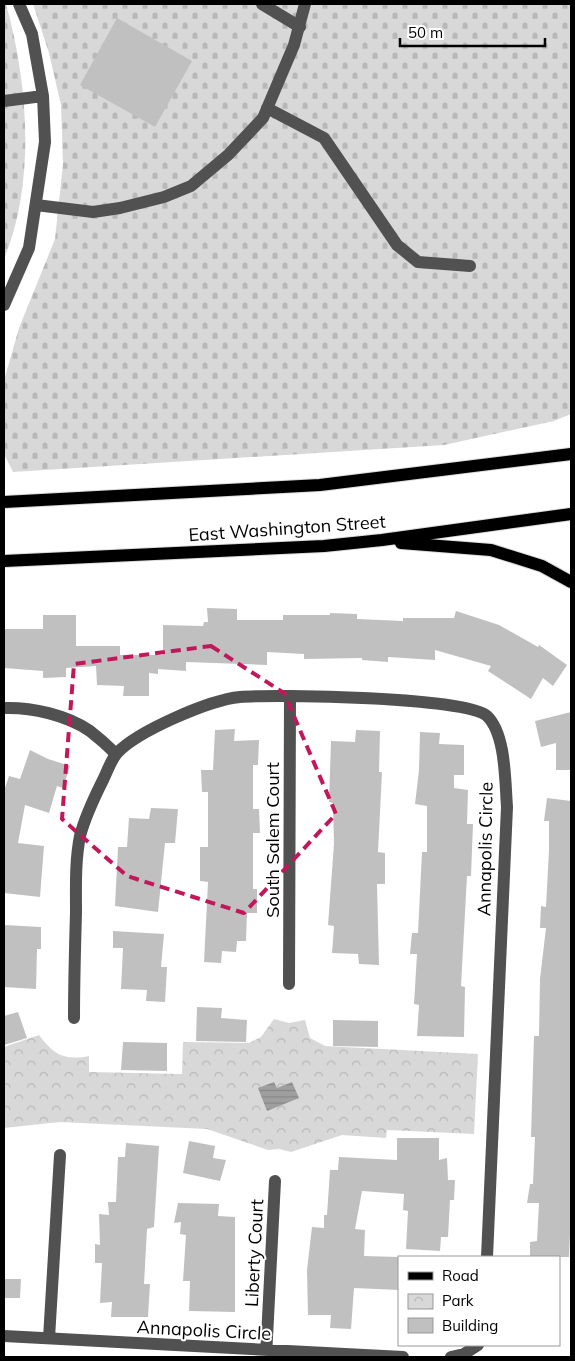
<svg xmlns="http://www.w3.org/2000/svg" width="575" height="1361" font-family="Mulish,sans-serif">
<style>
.cemetery{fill:url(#cemetery-stones)}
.park{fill:url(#park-crowns)}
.water{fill:url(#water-rules)}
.building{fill:#c0c0c0}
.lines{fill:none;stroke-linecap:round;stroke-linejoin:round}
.major-casing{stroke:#dbdbdb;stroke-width:14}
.minor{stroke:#515151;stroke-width:12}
.major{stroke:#000;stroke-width:12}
.marked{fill:none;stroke:#c2185b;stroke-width:4;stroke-dasharray:10 6;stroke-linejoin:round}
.labels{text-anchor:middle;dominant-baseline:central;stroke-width:4;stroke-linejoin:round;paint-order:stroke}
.street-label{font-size:18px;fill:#000;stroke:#fff}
</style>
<defs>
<pattern id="cemetery-stones" width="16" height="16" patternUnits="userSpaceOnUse" patternTransform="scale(1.25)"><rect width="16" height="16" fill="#d8d8d8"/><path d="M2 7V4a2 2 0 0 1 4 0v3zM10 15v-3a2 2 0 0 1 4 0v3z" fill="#b8b8b8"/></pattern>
<pattern id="park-crowns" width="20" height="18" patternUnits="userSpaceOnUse" patternTransform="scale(1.25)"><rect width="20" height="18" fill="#d8d8d8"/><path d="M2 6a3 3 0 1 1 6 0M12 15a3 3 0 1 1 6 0" fill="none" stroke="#b8b8b8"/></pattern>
<pattern id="water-rules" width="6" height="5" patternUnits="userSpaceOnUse" patternTransform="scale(1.25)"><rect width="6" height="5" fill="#9f9f9f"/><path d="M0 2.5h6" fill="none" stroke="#878787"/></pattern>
</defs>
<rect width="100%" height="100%" fill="#fff"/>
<path class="cemetery" d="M4,4H6C28,83 36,182 4,259Z
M33,4H571V414L554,421L444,445L13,472L4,454L5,377L19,328L55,239L63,164L61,105L49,53Z"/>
<path class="park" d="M274,1019L289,1023L305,1020L310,1038L325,1046L478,1054L474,1134L387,1130L386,1138L342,1135L291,1152L279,1149L268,1150L207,1129L60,1122L4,1128V1047L39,1035C53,1054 64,1061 89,1056V1072L182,1074L183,1042L249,1043L261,1037Z"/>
<path class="water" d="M274,1082L277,1088L292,1082L299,1098L267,1111L258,1088Z"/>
<path class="building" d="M117,18L192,61L155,127L80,85Z
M207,608L237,609V620H283V615H330V613L357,614V619L403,621V618H454L456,611L499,625L538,647L539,645L567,665L553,686L543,678L531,699L488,671L491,666L435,650V660L388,657V662L362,660V658L304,659V654L267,652V665L186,662V671L158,669V674L149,673V696H123L124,686L97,685L96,666L66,668V677L43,678V671L4,668V629H43V615H76V646H120V655H163V625L203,626L204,622H208Z
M571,712V770H556V743L541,747L535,721Z
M235,729L234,741L259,740L258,765H253V809H259L260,833H253V889H257V913H247L246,941H237L236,952L222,951L221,963L204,962L208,882L200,881V847H208V792H202L201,770H213L215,730Z
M356,730L380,731L379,772H382L378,852L385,853V884H377L379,965L359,964L358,954L332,953L334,926L328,925L334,844L333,803L329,802L331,741L355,742Z
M420,732L440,733L439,744L464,745V775H454V788L468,790L467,824H473L471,876H467L461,986L465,987L464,1037L417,1036L419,1005L414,1004L417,954H410L412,933H418L422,852H427V806L415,804L419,770Z
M30,750L48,759L70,766L63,788L57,786L49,813L25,805L18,843L44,846L40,897L4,893V791L9,776L20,779Z
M547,798L571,801V1212L569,1257H530V1242L537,1241L539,1203H527L530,1184H533L535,1137H531L534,1036H539L540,979L546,928H540L541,906L546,907L549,850V821H544Z
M151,808L178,809L175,843H165L158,912L115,906L118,847H127L129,818L149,819Z
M4,925L41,927V949H37L36,989L4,987Z
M113,931L164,934L161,967H167L165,1002L146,1001L147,990L121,989L123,948H113Z
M197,1007L222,1008L221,1018L247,1020L246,1042L196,1041Z
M18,1012L27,1038L4,1045V1016Z
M333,1020L378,1021V1047L333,1046Z
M123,1042L167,1043V1071L121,1070Z
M397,1138H439V1160L447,1158L448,1180H455L454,1200H450L448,1237H441L440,1251L406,1249L408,1211L403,1210L404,1194L362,1191L355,1229L365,1230L364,1256L399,1257V1290L354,1288L351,1329L330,1328L331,1315H308L307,1270L312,1227L324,1228V1215H327L330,1170H338L339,1157L397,1160Z
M189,1141L215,1146L213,1158L226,1160L220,1181L183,1173Z
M126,1143L159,1146L154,1227L147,1229L144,1284H150L148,1317H111L112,1302L100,1303L102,1263H95V1244L100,1245L99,1214L109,1215L108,1202H116L118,1157H125Z
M178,1203L219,1204L218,1216L235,1217V1312L189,1311L190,1281H183L186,1235L180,1234L181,1222L174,1223Z
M4,1279H21L20,1298H4Z"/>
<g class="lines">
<defs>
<path id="major" d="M4,502L320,485L571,454
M401,543L491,550L542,566L571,582
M4,561L324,546L382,540L571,514"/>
</defs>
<use href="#major" class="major-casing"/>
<path class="minor" d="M262,4L300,27
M4,101L43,96
M267,108L324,138L397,245L418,262L470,266
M36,205L93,212L120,208L164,197L191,186L228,155L263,118L294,45L305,4
M4,305L29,248L45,142L43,96L32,34L19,4
M4,708C31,707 67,715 90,731C99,738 108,746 116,754
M289,984L290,697
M74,1018C74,982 75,947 76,912C76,887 75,861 80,836C85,817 94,798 103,780C107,772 111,760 117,753C138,731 209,700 240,697C274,694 467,697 487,716C506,734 505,782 507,807L487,1257
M4,1336L403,1357
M49,1338L60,1155
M266,1357L275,1181
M451,1357L464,1354L478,1345"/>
<use href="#major" class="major"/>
</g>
<path class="marked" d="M211,646L284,693L336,814L244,913L127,876L62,819L74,664Z"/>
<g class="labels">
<g class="street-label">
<text transform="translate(287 528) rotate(-4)">East Washington Street</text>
<text transform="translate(272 840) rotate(-90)">South Salem Court</text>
<text transform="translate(485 849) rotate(-89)">Annapolis Circle</text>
<text transform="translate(254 1253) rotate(-87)">Liberty Court</text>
<text transform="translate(204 1330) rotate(3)">Annapolis Circle</text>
</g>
</g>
<rect width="575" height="1361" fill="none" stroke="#000000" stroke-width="10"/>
<rect x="398" y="1256" width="162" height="90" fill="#ffffff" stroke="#999999"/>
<rect x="408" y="1272" width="25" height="8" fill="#000000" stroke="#999999"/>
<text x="442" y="1281" font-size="15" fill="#000000">Road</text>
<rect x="408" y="1294" width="25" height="15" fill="url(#park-crowns)" stroke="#999999"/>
<text x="442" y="1306" font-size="15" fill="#000000">Park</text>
<rect x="408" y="1318" width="25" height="15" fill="#c0c0c0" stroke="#999999"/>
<text x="442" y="1331" font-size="15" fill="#000000">Building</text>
<path d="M400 38v8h145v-8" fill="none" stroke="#000000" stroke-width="2.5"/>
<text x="408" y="38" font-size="15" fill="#000000" stroke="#ffffff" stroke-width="4" paint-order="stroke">50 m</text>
</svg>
